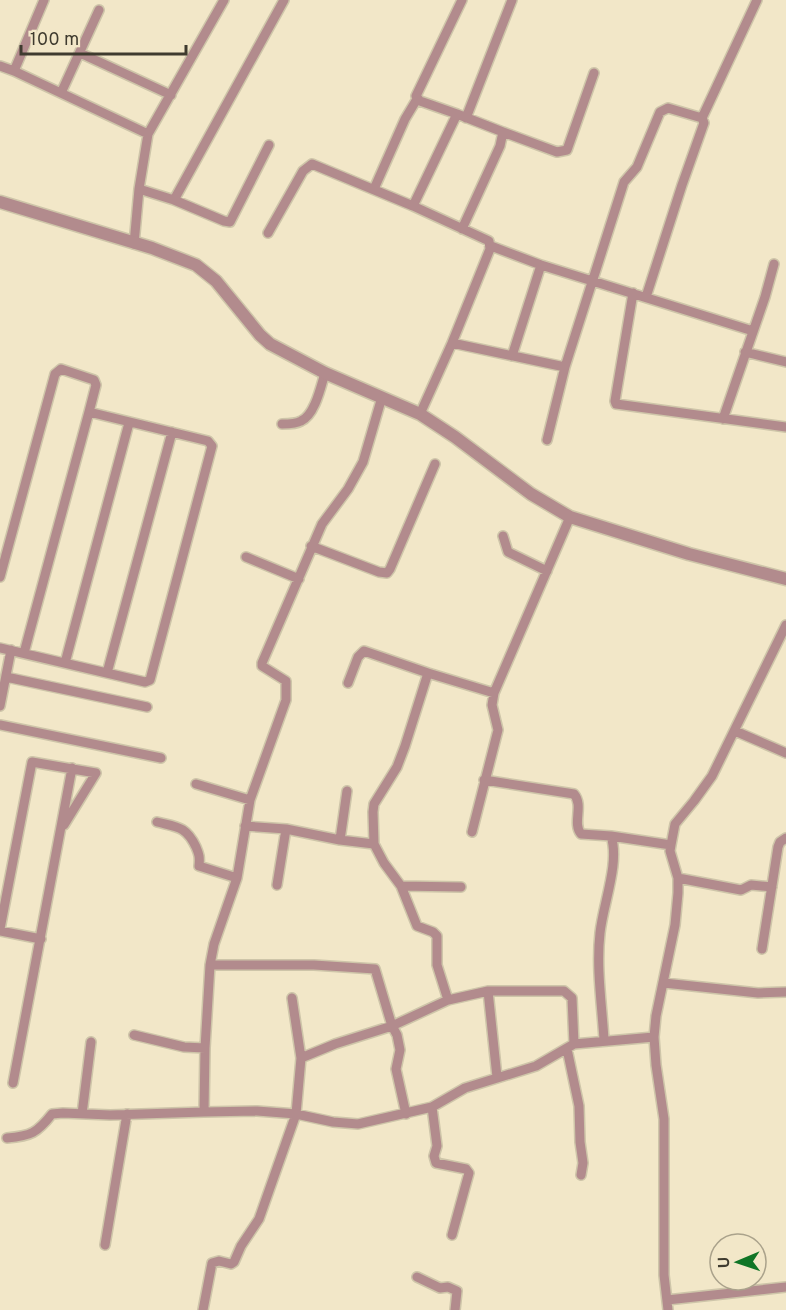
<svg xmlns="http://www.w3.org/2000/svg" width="786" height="1310" font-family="Overpass,sans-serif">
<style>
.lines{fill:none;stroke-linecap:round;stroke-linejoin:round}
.minor-casing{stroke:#cec5a9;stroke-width:12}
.tertiary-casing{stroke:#cec5a9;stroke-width:15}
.minor{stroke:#b28b8d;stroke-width:9}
.tertiary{stroke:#b28b8d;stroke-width:12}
</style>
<rect width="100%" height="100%" fill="#f2e7c8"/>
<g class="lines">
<defs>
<path id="minor" d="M80,53L171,95
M0,66L14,71L148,134
M14,71L44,0
M61,93L99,10
M457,114L503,132L500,146L462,229
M466,118L512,0
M702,118L757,0
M503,132L557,152L567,150L594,73
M139,189L174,200L224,221L230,222L269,145
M374,189L405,119L417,99
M174,200L284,0
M413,206L457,114L420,101L416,96L462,0
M268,233L303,171L312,164L413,206L489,241L490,249L452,343L420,414
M134,244L139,189L148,134L224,0
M491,246L541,265L753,331
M633,293L615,401L616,404L786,427
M452,343L565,367L624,182L637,167L660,112L668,108L702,118L704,123L682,185L646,297
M745,352L786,362
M512,356L541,265
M723,419L765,297L774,264
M282,424C288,424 296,424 301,421C315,415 321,386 325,373
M547,440L565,367
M503,536L508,552L547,571
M311,546L379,572L387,573L390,569L435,464
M246,557L299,579
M0,577L55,374L61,369L94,380L96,385L89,412L24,653
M0,648L145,682L150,680L212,446L208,441L89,412
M65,663L129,423
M107,673L172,432
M6,677L147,707
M348,683L358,657L364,651L428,673
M0,706L11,650
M0,725L161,758
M735,731L786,753
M484,780L574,794C584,806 572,823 581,834L611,836L671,845
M196,784L250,800
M157,822C177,827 186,826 196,847C199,854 200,857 199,866L237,878
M245,826L286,829L340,840L374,844
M472,832L498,730L492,705L494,693L570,517
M340,840L347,791
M678,878L741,890L751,885L772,887
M277,885L286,829
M401,886L461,887
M0,929L32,762L96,773L64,825
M0,931L41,939
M762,949L778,847L780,842L786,838
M210,965H314L375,969L392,1026L397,1035L400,1050L396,1069L406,1114
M664,983L758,993L786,992
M488,991L497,1077
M448,1000L437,965V936L433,932L417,926L401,886L384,863L374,844L373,812L374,804L397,767L405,746L428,673L494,693
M134,1035L184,1047L205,1048
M604,1040C602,1005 596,968 600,933C603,904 620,863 611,836
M567,1049L579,1106L580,1142L583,1163L581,1175
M301,1058L335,1044L392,1026L448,1000L488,991H564L572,998L574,1044
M13,1083L72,768
M432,1107L437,1146L434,1156L436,1163L466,1169L469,1173L452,1235
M204,1112L257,1111L296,1114L333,1122L358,1124L432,1107L465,1088L536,1066L574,1044L654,1037
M82,1114L91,1042
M7,1138C31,1136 37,1133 52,1114L63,1113L110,1115L204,1112L205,1048L210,965L214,944L237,878L250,800L286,700V681L262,666V663L322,524L348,489L363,462L382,397
M105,1245L127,1114
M417,1277L440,1288L448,1287L457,1291L455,1310
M667,1300L786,1287
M203,1310L212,1263L219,1261L231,1264L234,1262L241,1246L259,1219L296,1114L301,1058L292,998
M668,1310L664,1275V1119L656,1065L654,1037L656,1016L675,925L678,893V878L670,851L671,845L675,824L694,801L712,776L786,625"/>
<path id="tertiary" d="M0,202L152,248L196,265L216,281L260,335L270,344L325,373L420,414L455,437L531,494L570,517L689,554L786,579"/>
</defs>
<use href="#minor" class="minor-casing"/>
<use href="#tertiary" class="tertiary-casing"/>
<use href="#minor" class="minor"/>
<use href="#tertiary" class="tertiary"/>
</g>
<g transform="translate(738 1262) rotate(268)"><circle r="28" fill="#f2e7c8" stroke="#aaa28b" stroke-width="1.5"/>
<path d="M0-4.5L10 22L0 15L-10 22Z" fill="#107526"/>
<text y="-9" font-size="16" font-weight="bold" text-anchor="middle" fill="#3f3b2f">U</text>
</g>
<path d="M21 45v9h165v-9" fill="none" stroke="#3f3b2f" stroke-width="3"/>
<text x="30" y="45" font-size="18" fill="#3f3b2f" stroke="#f2e7c8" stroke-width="4.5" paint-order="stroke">100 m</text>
</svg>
